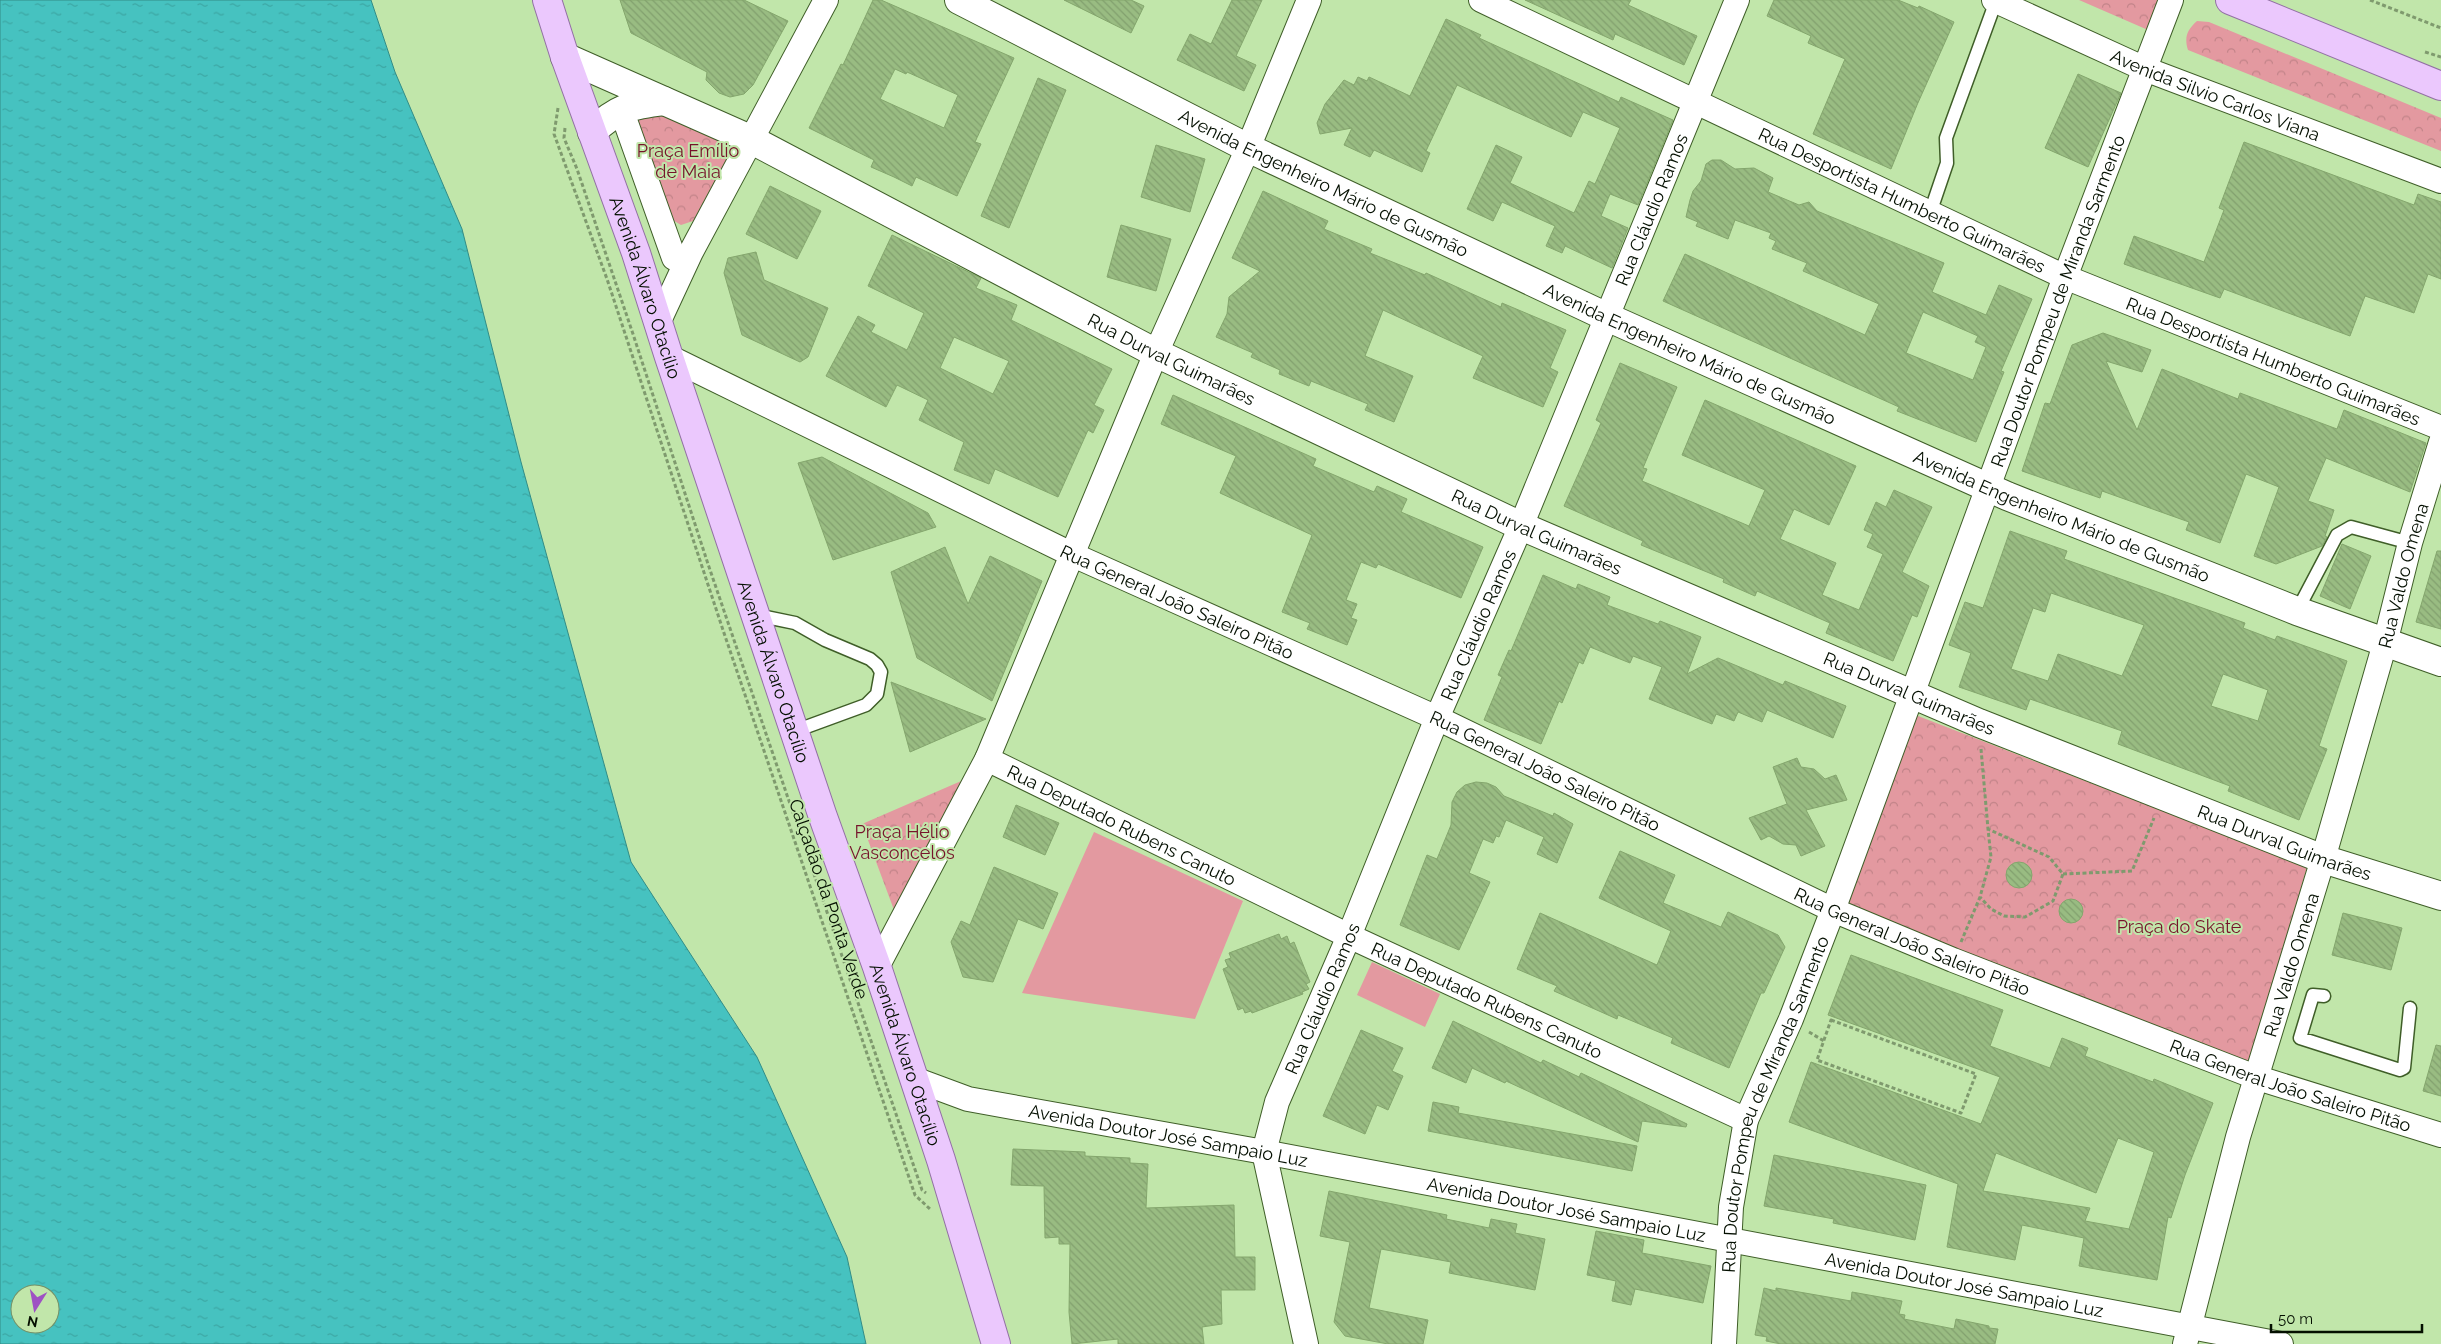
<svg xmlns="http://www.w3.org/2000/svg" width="2441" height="1344" font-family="Raleway,sans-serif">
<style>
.grass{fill:#e399a0}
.park{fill:url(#park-crowns)}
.water{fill:url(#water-ripples);stroke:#328c86;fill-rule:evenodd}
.building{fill:url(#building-back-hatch);stroke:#84a66d;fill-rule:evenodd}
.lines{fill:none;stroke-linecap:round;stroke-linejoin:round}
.service-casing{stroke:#3f5e28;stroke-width:15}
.minor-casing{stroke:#3f5e28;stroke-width:26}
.tertiary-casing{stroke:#3f5e28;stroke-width:30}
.primary-casing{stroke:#9270a4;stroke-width:30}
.path{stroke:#7f9a6e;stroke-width:3;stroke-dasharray:4 2.5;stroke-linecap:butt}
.service{stroke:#fff;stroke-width:12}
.minor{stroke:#fff;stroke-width:24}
.tertiary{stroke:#fff;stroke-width:28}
.primary{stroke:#ebc8fd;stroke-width:28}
.labels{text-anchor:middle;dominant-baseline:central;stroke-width:4;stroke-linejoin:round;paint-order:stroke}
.street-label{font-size:18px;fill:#040f00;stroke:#c1e6aa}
.park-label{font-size:18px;fill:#76142b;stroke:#c1e6aa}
</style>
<defs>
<pattern id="park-crowns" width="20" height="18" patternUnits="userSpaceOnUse" patternTransform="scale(1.25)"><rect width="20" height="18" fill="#e399a0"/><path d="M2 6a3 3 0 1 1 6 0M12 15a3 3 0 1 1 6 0" fill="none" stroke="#c18388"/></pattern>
<pattern id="water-ripples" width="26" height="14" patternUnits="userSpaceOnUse" patternTransform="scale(1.25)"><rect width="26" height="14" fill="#46c2c0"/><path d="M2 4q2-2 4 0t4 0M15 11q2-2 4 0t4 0" fill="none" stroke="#3ca6a3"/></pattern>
<pattern id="building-back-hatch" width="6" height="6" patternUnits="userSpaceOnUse" patternTransform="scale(1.25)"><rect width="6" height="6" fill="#99bc82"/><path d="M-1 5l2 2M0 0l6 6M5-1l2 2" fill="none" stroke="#82a06e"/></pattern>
</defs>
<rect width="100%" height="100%" fill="#c1e6aa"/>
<path class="grass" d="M1094,832L1243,901L1195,1019L1022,993Z
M1372,962L1440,994L1425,1027L1357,995Z"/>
<path class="park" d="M2079,0H2161L2148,30Z
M2197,21L2209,22L2441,118V151L2188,50C2184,37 2187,30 2197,21Z
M651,104L727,141L730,155L693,221L681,225L671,219L637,121L641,110Z
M1913,714L2307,867L2250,1064L1842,903Z
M975,775L897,918L862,824Z"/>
<path class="water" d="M0,0H371L395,72L462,229L521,462L631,862L757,1057L847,1257L866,1344H0ZM20,1294H50V1324H20Z"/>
<path class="building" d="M620,0H744L788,21L753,85L744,94L730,97L719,93L706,80L707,72L631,33Z
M873,0H881L1014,58L975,142L981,144L957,196L916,177L912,186L894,177L871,167L874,160L809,128L841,64L843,65ZM895,69L906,74L907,72L958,95L944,128L880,99Z
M1064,0H1131L1144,6L1131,33Z
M1232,0H1262L1236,56L1256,65L1244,91L1177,60L1190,34L1211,44Z
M1525,0H1631L1628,5L1697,36L1684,65L1615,34L1613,40Z
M1774,0H1898L1918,8L1919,6L1954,22L1917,105L1891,169L1813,134L1845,59L1808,43L1811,36L1767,16Z
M1446,19L1481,35L1479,38L1619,102L1621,97L1673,120L1638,205L1610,194L1601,216L1628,228L1612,268L1565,246L1562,253L1546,246L1555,226L1502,202L1493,221L1467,209L1496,145L1522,157L1510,183L1574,213L1589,181L1595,184L1620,128L1583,112L1571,137L1457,85L1426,151L1430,153L1422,172L1374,150L1370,157L1344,145L1352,128L1320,134L1317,123L1325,104L1344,80L1354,85L1358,77L1367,81L1369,77L1410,96Z
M2078,74L2121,93L2088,167L2045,148Z
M1038,78L1066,90L1009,228L981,216Z
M2244,142L2414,205L2418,194L2441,202V279L2428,274L2414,313L2365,296L2350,336L2224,289L2220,298L2124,264L2134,236L2204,262L2224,210L2219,208Z
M1156,145L1205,159L1190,212L1141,197Z
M1712,160H1721L1735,169L1754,168L1773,178L1768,192L1799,205L1809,202L1817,211L1944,263L1932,292L1986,315L1999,285L2032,299L2001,371L2004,372L1976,442L1897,411L1899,407L1663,301L1685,254L1865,335L1879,304L1803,271L1807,263L1772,249L1776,241L1769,238L1771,233L1735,220L1728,239L1696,226L1698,222L1686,217L1690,200L1693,191L1701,181L1706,164ZM1923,312L1978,336L1975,342L1986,347L1973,380L1906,353Z
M770,186L821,211L797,259L746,234Z
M1263,191L1328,221L1324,229L1372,249L1370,253L1425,275L1426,273L1501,307L1502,303L1566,330L1550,368L1558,372L1543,407L1473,378L1483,356L1383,310L1365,356L1413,376L1394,422L1365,410L1368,404L1311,381L1309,386L1279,374L1280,370L1251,357L1253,353L1216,337L1227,314L1229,297L1260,271L1232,258Z
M1121,225L1171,239L1156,291L1107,277Z
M892,235L981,278L976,288L1017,305L1011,320L1112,369L1094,405L1104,410L1093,433L1088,430L1058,497L995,469L989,484L954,470L964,442L919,420L928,400L897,385L886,407L826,376L858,316L875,325L871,332L907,350L924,313L868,286ZM954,337L1009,361L993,394L940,368Z
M756,252L764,280L828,308L808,357L800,362L742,335L724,273L728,258Z
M2103,333L2151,350L2142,372L2106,361L2137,430L2162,369L2238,399L2240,393L2337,429L2344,410L2426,443L2410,492L2326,458L2308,501L2334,510L2325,536L2327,537L2322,546L2276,564L2254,556L2279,487L2246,474L2220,543L2186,530L2189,522L2102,491L2100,498L2022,471L2045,403L2050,404L2072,345Z
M1620,363L1677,387L1643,468L1647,469L1642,481L1749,526L1765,490L1682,455L1705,400L1856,466L1829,525L1794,509L1780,539L1836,563L1822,595L1859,610L1883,554L1867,547L1873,534L1864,530L1876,502L1886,507L1894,490L1932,507L1902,572L1929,586L1917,617L1912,615L1893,661L1826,633L1830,623L1757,591L1755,596L1723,582L1724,579L1641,545L1643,541L1564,506L1601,423L1596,420Z
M1173,395L1316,459L1313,466L1374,492L1377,486L1407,499L1401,512L1483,547L1461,598L1378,564L1376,568L1361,562L1346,600L1357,604L1351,618L1357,620L1347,645L1307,629L1310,623L1282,612L1312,535L1220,493L1236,456L1161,424Z
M822,457L928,513L936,527L833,560L798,463Z
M2010,531L2067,551L2064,559L2245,623L2243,628L2275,640L2277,636L2347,661L2319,746L2327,749L2299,820L2228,791L2230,786L2118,744L2122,731L2030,699L2026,710L1959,687L1971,653L1949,645L1965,602L1983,608ZM2051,593L2144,625L2122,676L2058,654L2048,681L2011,669L2033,608L2045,612ZM2223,674L2268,690L2258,721L2211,706Z
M2342,544L2371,556L2350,609L2320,596Z
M945,547L968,604L990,556L1042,581L992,701L917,658L891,572Z
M2437,551H2441V629L2416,622Z
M1543,575L1576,589L1578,584L1610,597L1607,605L1658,624L1660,621L1701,637L1687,674L1718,658L1783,685L1785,681L1846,706L1833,738L1767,710L1762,722L1738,712L1734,721L1716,714L1712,724L1649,699L1662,667L1633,656L1630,663L1590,647L1583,664L1579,662L1562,703L1559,701L1541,744L1484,720L1502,677L1498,675L1509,650L1511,651Z
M891,682L986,719L910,752Z
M1797,758L1801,767L1814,769L1825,779L1836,775L1847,800L1806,810L1825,846L1801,856L1796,845L1783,844L1769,836L1761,840L1749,818L1787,804L1773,767Z
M1476,782L1487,783L1496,787L1504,796L1553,816L1554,813L1573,824L1557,863L1537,854L1544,837L1506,820L1499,837L1496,836L1493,843L1483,839L1469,873L1490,882L1459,950L1400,925L1427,855L1437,859L1451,825L1452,802L1457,792L1465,785Z
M1016,805L1059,823L1045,855L1003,837Z
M1620,851L1675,875L1663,903L1721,927L1728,912L1778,935L1785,947L1764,993H1761L1729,1068L1671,1043L1673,1038L1618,1015L1617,1019L1554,991L1557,986L1517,969L1540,913L1657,965L1671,931L1599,898Z
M2006 875a13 13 0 1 1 26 0a13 13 0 1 1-26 0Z
M994,867L1058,893L1043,929L1018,919L993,982L963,977L951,942L961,921L970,925Z
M2059 911a12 12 0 1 1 24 0a12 12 0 1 1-24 0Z
M2343,913L2402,928L2391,970L2332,955Z
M1279,934L1281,939L1287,936L1290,944L1294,942L1310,982L1306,984L1309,989L1302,992L1303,994L1252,1013L1251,1011L1245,1013L1243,1008L1238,1010L1223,969L1228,967L1225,960L1231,958L1229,953Z
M1851,955L2003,1010L1990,1046L2050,1068L2062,1038L2088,1048L2085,1056L2153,1082L2154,1079L2213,1103L2185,1175L2171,1218L2168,1217L2157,1280L2079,1266L2084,1238L2022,1225L2015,1260L1947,1247L1958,1184L1789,1122L1811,1062L1981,1124L2000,1077L1828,1015ZM2118,1138L2154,1152L2129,1229L2085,1221L2090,1208L1983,1191L1996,1153L2096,1193Z
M1453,1021L1541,1063L1543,1060L1579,1077L1581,1073L1687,1124L1686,1127L1642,1121L1638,1142L1506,1081L1505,1083L1472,1068L1466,1083L1432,1068Z
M1361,1030L1403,1048L1392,1071L1403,1076L1388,1110L1377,1105L1365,1134L1323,1116Z
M2436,1045L2441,1046V1096L2423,1091Z
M1433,1102L1459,1107L1458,1113L1637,1146L1632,1171L1428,1131Z
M1013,1149L1085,1152V1156L1130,1158V1163L1148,1164L1146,1208L1234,1205L1235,1257H1255V1290H1221L1222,1324L1202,1327L1204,1344H1118V1339L1072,1344L1069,1312L1070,1244H1059V1237L1045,1238L1044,1186L1011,1185Z
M1774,1155L1926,1185L1915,1240L1833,1223L1834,1219L1764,1206Z
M1329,1191L1447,1215L1446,1219L1489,1228L1491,1219L1517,1224L1515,1233L1545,1239L1535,1290L1449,1273L1451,1262L1381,1249L1369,1308L1428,1320L1423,1344H1388L1345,1336L1334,1322L1350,1242L1320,1236Z
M1596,1231L1644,1240L1642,1253L1711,1266L1703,1303L1635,1289L1631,1305L1612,1301L1616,1281L1587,1275Z
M1764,1288L1776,1291V1288L1851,1301L1852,1292L1902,1301L1899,1314L1905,1315L1904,1319L1954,1329L1956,1319L1989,1326V1328L1998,1329L1995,1344H1781L1766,1341L1767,1337L1755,1335Z"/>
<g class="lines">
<defs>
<path id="service" d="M1930,213L1947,163L1946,138L1996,1
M2297,611L2337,535L2351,527L2410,543
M756,615L795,623L825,640L870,659L877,665L881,672L877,694L866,705L795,731
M2324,996L2313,995L2300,1038L2400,1070L2404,1068L2410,1008"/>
<g id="minor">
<path id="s1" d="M1481,0L2065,277L2441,428"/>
<path id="s2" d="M1994,0L2145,69L2441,181"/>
<path d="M621,109L674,258"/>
<path d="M658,323L691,252L826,0"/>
<path id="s3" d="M669,357L1071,554L1437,718L1833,910L1953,960L2258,1078L2441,1135"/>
<path id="s4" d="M987,759L1349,936L1746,1120"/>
<path d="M877,967L987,759L1156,353L1248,148L1309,0"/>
<path id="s5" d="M914,1079L968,1099L1264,1152L2281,1344"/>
<path id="s6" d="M1306,1344L1264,1152L1277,1102L1349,936L1437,718L1521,526L1737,0"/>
<path id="s7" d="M1724,1344L1731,1207L1746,1120L1791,1019L1833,910L2065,277L2171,0"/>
<path id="s8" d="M2185,1344L2238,1137L2323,859L2385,643L2410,543L2441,442"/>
</g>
<g id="tertiary">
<path id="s9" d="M959,0L1248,148L1607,317L2007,496L2297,611L2441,662"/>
<path id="s10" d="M565,57L750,139L1156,353L1521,526L1979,723L2323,859L2441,896"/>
<path d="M592,132C617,108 630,105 664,101"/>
</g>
<g id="primary">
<path id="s11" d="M547,0L565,57L636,253L669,357L822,814L877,967L941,1160L996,1344"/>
<path d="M2230,0L2441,86"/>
</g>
</defs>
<use href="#service" class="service-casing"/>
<use href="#minor" class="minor-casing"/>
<use href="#tertiary" class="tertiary-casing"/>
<use href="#primary" class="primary-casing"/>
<path class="path" d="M2370,0L2441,28
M2425,52L2441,57
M558,108L554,134L607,279L724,633L915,1195L931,1210
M565,128L564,138L577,169L633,334L708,564L922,1190L926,1193
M1981,749L1988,829
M2063,874L2132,871L2154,818
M1961,942L1980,897L1991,857L1988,829L2049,857L2063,874L2053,901L2025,917L2004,916L1991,909L1980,897
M1831,1020L1976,1074L1961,1113L1817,1060Z
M1809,1032L1824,1041"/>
<use href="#service" class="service"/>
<use href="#minor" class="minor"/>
<use href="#tertiary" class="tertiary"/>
<use href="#primary" class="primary"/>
</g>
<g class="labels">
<g class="street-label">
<text stroke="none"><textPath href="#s2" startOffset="241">Avenida Silvio Carlos Viana</textPath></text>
<text stroke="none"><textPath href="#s9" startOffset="408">Avenida Engenheiro Mário de Gusmão</textPath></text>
<text stroke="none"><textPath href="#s1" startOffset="466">Rua Desportista Humberto Guimarães</textPath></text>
<text stroke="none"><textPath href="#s6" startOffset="1216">Rua Cláudio Ramos</textPath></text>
<text stroke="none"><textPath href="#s11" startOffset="304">Avenida Álvaro Otacílio</textPath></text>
<text stroke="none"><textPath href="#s7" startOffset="1102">Rua Doutor Pompeu de Miranda Sarmento</textPath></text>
<text stroke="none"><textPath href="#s9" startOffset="812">Avenida Engenheiro Mário de Gusmão</textPath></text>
<text stroke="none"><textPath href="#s10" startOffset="678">Rua Durval Guimarães</textPath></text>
<text stroke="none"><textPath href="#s1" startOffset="871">Rua Desportista Humberto Guimarães</textPath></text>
<text stroke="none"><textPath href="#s9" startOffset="1218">Avenida Engenheiro Mário de Gusmão</textPath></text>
<text stroke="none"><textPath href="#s10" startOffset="1082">Rua Durval Guimarães</textPath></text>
<text stroke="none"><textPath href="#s8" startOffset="799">Rua Valdo Omena</textPath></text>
<text stroke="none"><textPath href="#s3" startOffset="564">Rua General João Saleiro Pitão</textPath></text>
<text stroke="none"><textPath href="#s6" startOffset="766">Rua Cláudio Ramos</textPath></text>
<text stroke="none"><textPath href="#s11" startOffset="709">Avenida Álvaro Otacílio</textPath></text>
<text stroke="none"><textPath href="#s10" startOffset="1488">Rua Durval Guimarães</textPath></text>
<text stroke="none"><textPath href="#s3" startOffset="969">Rua General João Saleiro Pitão</textPath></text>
<text stroke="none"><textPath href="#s4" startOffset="150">Rua Deputado Rubens Canuto</textPath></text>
<text stroke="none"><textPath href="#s10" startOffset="1892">Rua Durval Guimarães</textPath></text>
<text transform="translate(829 899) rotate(71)">Calçadão da Ponta Verde</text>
<text stroke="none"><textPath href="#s3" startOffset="1374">Rua General João Saleiro Pitão</textPath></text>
<text stroke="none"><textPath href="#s8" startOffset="394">Rua Valdo Omena</textPath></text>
<text stroke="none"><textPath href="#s6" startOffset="361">Rua Cláudio Ramos</textPath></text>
<text stroke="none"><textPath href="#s4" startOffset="555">Rua Deputado Rubens Canuto</textPath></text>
<text stroke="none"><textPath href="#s11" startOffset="1114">Avenida Álvaro Otacílio</textPath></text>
<text stroke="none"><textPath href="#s3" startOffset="1779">Rua General João Saleiro Pitão</textPath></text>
<text stroke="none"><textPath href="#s7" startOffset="248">Rua Doutor Pompeu de Miranda Sarmento</textPath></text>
<text stroke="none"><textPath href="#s5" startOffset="261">Avenida Doutor José Sampaio Luz</textPath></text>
<text stroke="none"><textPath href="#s5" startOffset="666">Avenida Doutor José Sampaio Luz</textPath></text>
<text stroke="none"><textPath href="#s5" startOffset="1071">Avenida Doutor José Sampaio Luz</textPath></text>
</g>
<g class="park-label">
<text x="688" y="150">Praça Emílio<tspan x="688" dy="21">de Maia</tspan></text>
<text x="902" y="831">Praça Hélio<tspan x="902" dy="21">Vasconcelos</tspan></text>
<text x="2179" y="926">Praça do Skate</text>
</g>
</g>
<g transform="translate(35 1309) rotate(191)"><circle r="24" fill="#c1e6aa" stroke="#759066"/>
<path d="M0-4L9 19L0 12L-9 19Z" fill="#9e51c3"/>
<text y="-8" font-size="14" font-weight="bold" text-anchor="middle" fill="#040f00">N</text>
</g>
<path d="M2271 1324v8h151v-8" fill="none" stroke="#040f00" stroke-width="2.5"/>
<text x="2278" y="1324" font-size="15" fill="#040f00" stroke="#c1e6aa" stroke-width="4" paint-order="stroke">50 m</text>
</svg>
